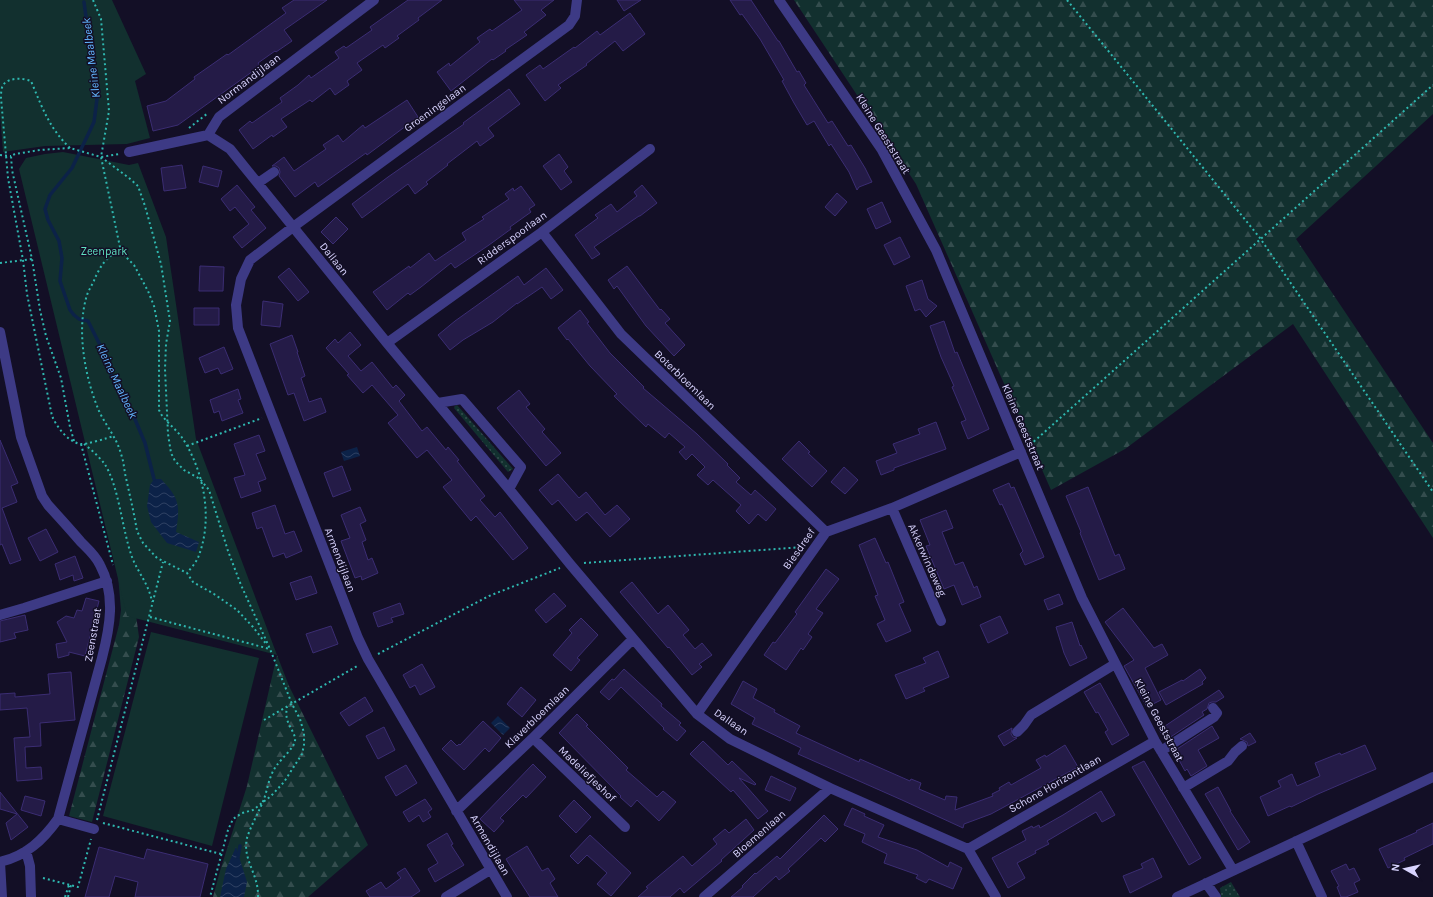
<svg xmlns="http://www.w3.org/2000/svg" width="1433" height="897" font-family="Karla,sans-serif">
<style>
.grass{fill:url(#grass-dots)}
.forest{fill:url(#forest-firs)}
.park{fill:#12302f}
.water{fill:url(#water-waves)}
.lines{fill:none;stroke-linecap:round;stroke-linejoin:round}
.stream{stroke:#0c2248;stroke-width:3.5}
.building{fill:#241b47;stroke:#3b2d73}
.path{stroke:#2fb8b0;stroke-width:2;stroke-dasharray:2 3;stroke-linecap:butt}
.minor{stroke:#3d3a85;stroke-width:10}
.labels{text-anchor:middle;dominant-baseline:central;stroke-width:3;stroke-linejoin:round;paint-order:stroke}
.street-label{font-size:11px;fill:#d9d4ff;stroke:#130f26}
.park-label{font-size:11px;fill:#5fe0c0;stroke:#130f26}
.water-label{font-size:12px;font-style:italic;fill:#62b6ff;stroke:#130f26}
</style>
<defs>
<pattern id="grass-dots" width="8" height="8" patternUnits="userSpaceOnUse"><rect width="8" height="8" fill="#12302f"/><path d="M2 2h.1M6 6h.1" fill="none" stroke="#344d4e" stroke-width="1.8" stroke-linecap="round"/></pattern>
<pattern id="forest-firs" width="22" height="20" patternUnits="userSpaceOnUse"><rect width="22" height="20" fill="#12302f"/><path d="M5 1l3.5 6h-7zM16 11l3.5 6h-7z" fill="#344d4e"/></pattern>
<pattern id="water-waves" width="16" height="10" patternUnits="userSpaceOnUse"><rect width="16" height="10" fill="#0c2248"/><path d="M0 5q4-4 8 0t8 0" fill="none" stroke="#2f4163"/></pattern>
</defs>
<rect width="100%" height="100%" fill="#130f26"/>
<path class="grass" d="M457,405L513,469L508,472L454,408L455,406Z
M1231,882L1240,897H1221L1220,888Z"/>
<path class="forest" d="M794,0H1433V114L1296,239L1433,443V538L1293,324L1125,449L1051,490L916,184Z
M118,575L131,579L139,637L92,822L69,816L119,625L121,610Z
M277,655L289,686L368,845L308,897H213L220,871L247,786Z"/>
<path class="park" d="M0,0H112L146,74L135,81L150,138L127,144L45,146L3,152L0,114Z
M63,152L129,165L138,163L166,237L196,439L277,655L127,616L19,169L26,158L45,154Z
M151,632L259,658L212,846L103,816Z"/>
<path class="water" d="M357,447L360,456L344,461L341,452Z
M154,479H161C180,499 180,505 176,532L199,542L196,552L167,543L151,522L147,506L150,485Z
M498,716L510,728L503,735L491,723Z
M236,847L247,882L244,897H220L226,869Z"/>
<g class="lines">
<path class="stream" d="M84,2L97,99L94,122L72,168L50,195L45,209L48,220L59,241L62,258L60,281L70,310L74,315L79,319L88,321L103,351L112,377L134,417L145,443L154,479
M238,857L240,846"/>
</g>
<path class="building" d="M294,0H327L284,30L292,41L276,52L275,51L258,63L260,66L178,125L153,131L147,106L166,101L195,79L194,77L207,68L227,54L228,55L286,13L282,8Z
M408,0H442L418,18L419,20L397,36L399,38L385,48L383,45L357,63L362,70L347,81L349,85L335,95L330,88L312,102L310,100L281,119L287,127L273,137L272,135L253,149L239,130L250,121L252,123L282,102L280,98L298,85L309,75L311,78L339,58L335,52L344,46L346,48L372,30L370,27Z
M514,0H554L541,10L546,15L524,32L527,35L505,50L506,51L493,60L492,59L451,91L437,72L449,63L450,66L480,42L477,38L490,29L492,31L522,10Z
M617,0H641L624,11Z
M730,0H751L778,41H779L797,72L799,71L806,83L804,85L828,123L832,121L848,146L851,145L865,168L872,182L859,187L857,190L849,172L831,144L829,146L814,121L807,125L794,103L782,81L784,80L760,39L742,14L740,15Z
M630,13L645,34L623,51L615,41L586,64L587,65L558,85L561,88L545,101L526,75L540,65L543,69L574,47L575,48L597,31L600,35Z
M509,89L520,104L488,128L494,136L480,146L477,141L447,164L448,165L426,182L428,184L415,194L408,184L362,218L352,204L388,177L464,124L463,123Z
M407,100L418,117L367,155L366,153L318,187L315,182L295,197L279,176L280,172L279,168L276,166H272L284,157L294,171L326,149L323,145L338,135L343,142L363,125L365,128Z
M559,154L568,167L564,171L572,182L561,190L543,166Z
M182,165L186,188L164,191L161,168Z
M203,166L222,171L218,187L199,182Z
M237,185L255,207L251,210L266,228L242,248L233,237L249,224L235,207L230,211L221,199Z
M642,185L657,203L640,216H639L594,247L600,254L592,259L575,235L598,218L595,215L611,204L617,212L637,196L634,192Z
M521,186L535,205L529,209L531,212L510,227L511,229L489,245L455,268L451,263L421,287L410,295L408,293L387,310L373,292L409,266L410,268L429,253L435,261L466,240L462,233L484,219L482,217L509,199L505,194L513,188L514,191Z
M837,193L847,202L835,216L825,207Z
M882,202L891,222L876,229L867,209Z
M336,217L348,229L333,244L321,232Z
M900,237L910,257L894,265L884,245Z
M200,266L224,267L223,291H199Z
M627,266L660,310L661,309L670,319L665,323L685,345L674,356L646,326L617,286L614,289L608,280Z
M289,268L309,292L298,301L278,277Z
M546,268L563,290L551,299L542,287L517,304V303L493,322L463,340L450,350L438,335L455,321L518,276L524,285Z
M922,280L928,299L937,306L926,317L920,309L915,311L906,286Z
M263,301L283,304L280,327L261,325Z
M194,308H219V325H194Z
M580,310L589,322L587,323L610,353L644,387L643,388L697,434L728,464L727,465L740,478L736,482L751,495L755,490L776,509L766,521L758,514L749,524L736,511L741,505L713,480L708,485L697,475L705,467L692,454L686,460L679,452L685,447L669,433L665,438L648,424L646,427L614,396L617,394L590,366L568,339L567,340L558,328Z
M944,321L955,353L957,352L964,369L989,429L968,439L961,422L966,420L952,387L954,386L941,357L930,326Z
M350,332L361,345L348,356L361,371L372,362L393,388L396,385L405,395L399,401L422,431L427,427L446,450L448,447L459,460L457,461L485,496L480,500L495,517L500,512L528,548L513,560L476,516L471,521L443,487L452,480L427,450L417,458L388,423L398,415L372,385L363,393L347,375L349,374L326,348L335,339L338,343Z
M292,335L298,352H297L305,376L301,378L309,402L321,398L326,412L304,421L294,393L288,395L270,344Z
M224,347L233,369L221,374L218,368L205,373L199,358Z
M238,389L241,399L238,400L243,413L222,421L219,411L214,413L210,400Z
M519,390L530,404L526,407L545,429L542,432L561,453L546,466L497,408Z
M936,422L946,449L894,468V470L881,475L876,461L897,453L893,444L920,434L918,429Z
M259,435L265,451L256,454L266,479L258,482L261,491L241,498L234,478L245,475L234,444Z
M0,440L18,483L11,486L17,502L2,508L21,560L10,564L2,544L0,545Z
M799,441L810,452L808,453L827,471L812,487L782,459Z
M342,466L351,490L333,497L324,473Z
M844,467L858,480L845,494L831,482Z
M558,474L579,498L586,492L605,515L617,505L630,519L610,537L587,512L576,521L558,500L552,505L539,490Z
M1009,483L1011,488L1014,487L1044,557L1025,565L1020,554L1023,551L1002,504L1000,505L993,490Z
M1088,487L1115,556L1119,554L1125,569L1099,580L1080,533L1081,532L1066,496Z
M275,505L285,534L294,531L302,551L286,558L284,553L273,557L262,527L257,529L252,513Z
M360,507L366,521L360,524L366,540L362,542L368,560L372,558L378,573L362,580L361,576L355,578L341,541L350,538L341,515Z
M946,510L953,528L942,532L955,565L963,562L974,588L977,586L981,597L962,605L954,585L944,589L926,546L930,545L920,520Z
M46,529L58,552L40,561L28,538Z
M875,538L886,563L888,562L904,602L899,604L911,631L886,642L877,624L885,620L875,596L878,595L859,545Z
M75,556L83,578L74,581L73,575L60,580L55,564Z
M826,569L839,579L816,609L823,613L808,634L812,637L803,650L801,648L786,670L764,655L773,642L775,643L797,614L795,612Z
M311,576L317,593L296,600L290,583Z
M632,582L658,614L668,605L689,630L683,635L695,649L702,643L712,655L699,664L702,667L692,675L669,647L668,648L620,592Z
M554,593L566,606L546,623L535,610Z
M1059,594L1063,604L1048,610L1044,600Z
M86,598L99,601L85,656L69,652V655L58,658L56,644L67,642L57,622L66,616L74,618L77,610L82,611Z
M400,603L404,614L391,618L393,622L378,627L373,613Z
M1123,608L1154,648L1162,644L1168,655L1145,668L1161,700L1147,707L1124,666L1134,660L1105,622Z
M25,615L28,630L14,633L16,638L0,642V621Z
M1000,616L1008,633L988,643L980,625Z
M581,618L598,635L577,658L580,660L571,671L553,655L572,633L569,630Z
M1072,622L1080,646L1081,645L1087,658L1070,666L1064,653L1056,627Z
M331,626L338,644L313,653L306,634Z
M938,651L949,677L923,688L925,691L906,699L895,675L926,663L923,658Z
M422,664L435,687L420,695L415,685L410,688L403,675Z
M624,669L662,704L661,706L681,723L679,725L686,731L677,741L663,729L664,728L621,687L609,700L600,692L612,679L614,680Z
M1200,669L1206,678L1202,682L1203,684L1166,705L1159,692L1182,680L1183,681Z
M71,672L75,720L40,723L41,746L25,747L26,768L41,767L42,779L17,781L14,738L30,737L27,708L0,710V694L15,693V697L50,694L48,674Z
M743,681L757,689L753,698L775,710L774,712L800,726L796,733L859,762L860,759L910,781L911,779L921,783L919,789L945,800L946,796L957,797L955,810L993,796L992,794L1000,790L999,788L1009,782L1011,785L1041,768L1036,760L1045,755L1046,757L1065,745L1078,767L991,814L964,824L963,828L902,800L798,754L801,748L752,724L755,718L731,704Z
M1100,683L1129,735L1112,745L1105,732L1108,730L1098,712L1096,713L1084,692Z
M521,687L536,700L522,717L507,704Z
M1219,690L1224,697L1216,702H1212L1209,703L1207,709L1202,712L1204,715L1166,740L1159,730Z
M365,697L373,711L349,726L340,713Z
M577,714L588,725L586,726L628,768L626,770L657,797L663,791L676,802L659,821L637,800L631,807L620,797L621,796L559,733Z
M483,721L501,738L489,752L485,748L464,770L442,749L451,740L457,746L459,744L460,745Z
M1212,726L1219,738L1198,750L1207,766L1191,776L1187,769L1185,771L1174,751Z
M384,727L395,750L378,759L366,736Z
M1012,728L1011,734L1013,737L1017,738L1004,746L998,736Z
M1250,733L1256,742L1248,746L1247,742L1240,739Z
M703,741L728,765L732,761L756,784L755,785L739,778L768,811L758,819L733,790L731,792L690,754Z
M1365,745L1376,769L1318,794L1291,807L1290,806L1268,816L1260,797L1281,787L1278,781L1292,774L1297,786L1320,776L1315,763L1340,753L1341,755Z
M1144,761L1201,858L1189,865L1132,767Z
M533,764L546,777L526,798L523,795L500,818L504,821L494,832L480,819Z
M406,765L417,783L396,796L385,777Z
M771,776L796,788L790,801L765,790Z
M1218,787L1231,811H1230L1250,842L1238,850L1205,794Z
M1101,791L1115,815L1102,822L1096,812L1047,841L1049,844L1035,851L1036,853L1017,863L1025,878L1008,888L992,858L1026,840L1022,831L1032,826L1033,828L1039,825L1040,828L1063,815Z
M0,792L28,827L11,840L6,823L17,814L0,809Z
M25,796L45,801L41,816L21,810Z
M425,799L432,809L428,812L431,817L423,822L419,815L409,822L403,812Z
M574,800L591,817L576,833L559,816Z
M852,808L865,814L864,816L884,825L878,837L917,850L948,867L950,862L962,868L953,889L929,879L926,883L916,878L918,875L884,863L887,854L862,842L865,834L844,825Z
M824,815L838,829L825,842L821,838L788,869L790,871L779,880L776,876L753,897H731L743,887L742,886L755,873L756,874L777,856L780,859Z
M746,819L754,830L721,860L722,861L684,893L680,888L670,897H638L648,888L646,887L683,856L692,866L717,844L713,839L725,829L729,833Z
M1433,823V844L1404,858L1405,860L1388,868L1379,849L1417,832L1416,831Z
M447,833L453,844L451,845L464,865L435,882L428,869L438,863L427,845Z
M590,835L631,873L611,896L597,884L607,873L587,855L578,864L570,856Z
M527,846L542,871L548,868L555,879L550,883L558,897H530L514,872L506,859Z
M99,847L144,859L147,849L208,864L200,897H135L138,882L115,876L109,897H85Z
M1153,858L1162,877L1130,893L1123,876L1143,868L1141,864Z
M1346,864L1349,870L1354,868L1360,880L1354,883L1358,892L1346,897H1341L1337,887L1339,886L1331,871Z
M405,868L420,891L411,897H370L366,891L381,882L386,889L401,878L397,873Z"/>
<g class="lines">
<path class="path" d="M93,0L101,19L109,111L101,157L121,252L134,265L148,291L154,306L159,331V410L161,414C167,423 177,430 183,439C204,472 213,518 199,555C197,562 191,568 187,573
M1067,0L1260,238L1433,492
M189,128L208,113
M70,148C49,128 42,107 31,81C23,78 9,77 3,85C1,89 1,94 1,98L8,178L23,260L27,294L52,416C57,427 67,441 80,444C86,445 107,438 114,436
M0,155L11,156
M101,157L129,178L138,186L145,206L161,264L170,321L166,344L165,369L168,434L171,453L175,461L184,470L200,479L209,490L228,551L241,585L270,649L292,704L300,719L304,733V745L302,754L284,782L271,796L253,810L242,813L233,819L228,830L210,897
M121,252C108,253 100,267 95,278C93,284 89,289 87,295C76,330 85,378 99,411C106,426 117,438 121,454C124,462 124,470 126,478C130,496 134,513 137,531L143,543L157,558L187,573L193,582L214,594L237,610L253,627L267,645
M0,263L32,259
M74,441L70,427L61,378L46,336L40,310L32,259L12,170L11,156L15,154L40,150L70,148L101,157L119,154
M81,444L113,565
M84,444C91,449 98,456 104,463C119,485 122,530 132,557C138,573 149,584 152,602
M1030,445L1433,85
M187,446L262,418
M584,563L803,547
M150,617L270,649
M378,654L489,596L560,568
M264,720L359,665
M97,820L163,562
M103,823L221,854
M43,878L78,887L91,839
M65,897L69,885
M68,897L71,885
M258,897C259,874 242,860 247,838C251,825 259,812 264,799C268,788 269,775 277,765C281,759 294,748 295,741C296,735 290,728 288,722C286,717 286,712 287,707"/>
<path class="minor" d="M779,0L882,150L936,250L1082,598L1155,741L1233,870
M208,135L230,149L387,343L509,489L570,564L697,714L730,739L830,788L968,849L996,897
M129,152L208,135L219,117L374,0
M258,183L274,172
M542,232L621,334L826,532
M0,332L21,437L42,496L48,505C59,517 70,529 81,542C88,549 96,556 100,565C116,595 110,627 102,658L58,819C43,840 26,856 0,862
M387,343L542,232L650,149
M438,403L462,399L521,467L509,489
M892,508L941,621
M0,615L24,608L107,581
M697,714L826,532L892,508L1021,452
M1017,732L1024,725L1031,715L1115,664
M533,738L625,827
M1161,751L1214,717L1217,713L1213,708
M1183,788L1228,761L1235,752L1242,746
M456,811L533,738L633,639
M58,819L94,829
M1296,841L1322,897
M968,849L1155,741
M26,851L30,866L31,897
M0,862L2,897
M1206,883L1216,897
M446,897L490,870
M507,897L368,659L358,638L238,328L236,305L241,279L250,260L293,227L569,25L575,16L577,0
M704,897L830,788
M1177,897L1433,777"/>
</g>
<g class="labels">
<g class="street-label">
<text transform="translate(249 79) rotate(-37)">Normandijlaan</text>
<text transform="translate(435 108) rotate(-36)">Groeningelaan</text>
<text transform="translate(883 134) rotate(58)">Kleine Geeststraat</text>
<text transform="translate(512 238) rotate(-36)">Ridderspoorlaan</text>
<text transform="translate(334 259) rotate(51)">Dallaan</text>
<text transform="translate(685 380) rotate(44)">Boterbloemlaan</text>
<text transform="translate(1023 427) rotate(67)">Kleine Geeststraat</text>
<text transform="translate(799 549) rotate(-55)">Biesdreef</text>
<text transform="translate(340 560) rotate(69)">Armendijlaan</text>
<text transform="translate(927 560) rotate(66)">Akkerwindeweg</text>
<text transform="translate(93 635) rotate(-80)">Zeenstraat</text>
<text transform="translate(537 717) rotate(-44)">Klaverbloemlaan</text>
<text transform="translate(1159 720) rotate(62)">Kleine Geeststraat</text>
<text transform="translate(731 722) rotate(34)">Dallaan</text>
<text transform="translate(587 774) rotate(44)">Madeliefjeshof</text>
<text transform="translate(1055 784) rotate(-30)">Schone Horizontlaan</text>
<text transform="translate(759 834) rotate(-41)">Bloemenlaan</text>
<text transform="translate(490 845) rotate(60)">Armendijlaan</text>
</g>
<g class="park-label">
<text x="104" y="251">Zeenpark</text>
</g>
<g class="water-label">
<text transform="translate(91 58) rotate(-97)">Kleine Maalbeek</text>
<text transform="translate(117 381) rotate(65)">Kleine Maalbeek</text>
</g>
</g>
<g transform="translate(1405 869) rotate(278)" stroke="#130f26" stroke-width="3" paint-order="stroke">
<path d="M0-3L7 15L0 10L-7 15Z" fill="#d9d4ff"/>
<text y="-6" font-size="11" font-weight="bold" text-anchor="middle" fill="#d9d4ff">N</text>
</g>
</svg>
